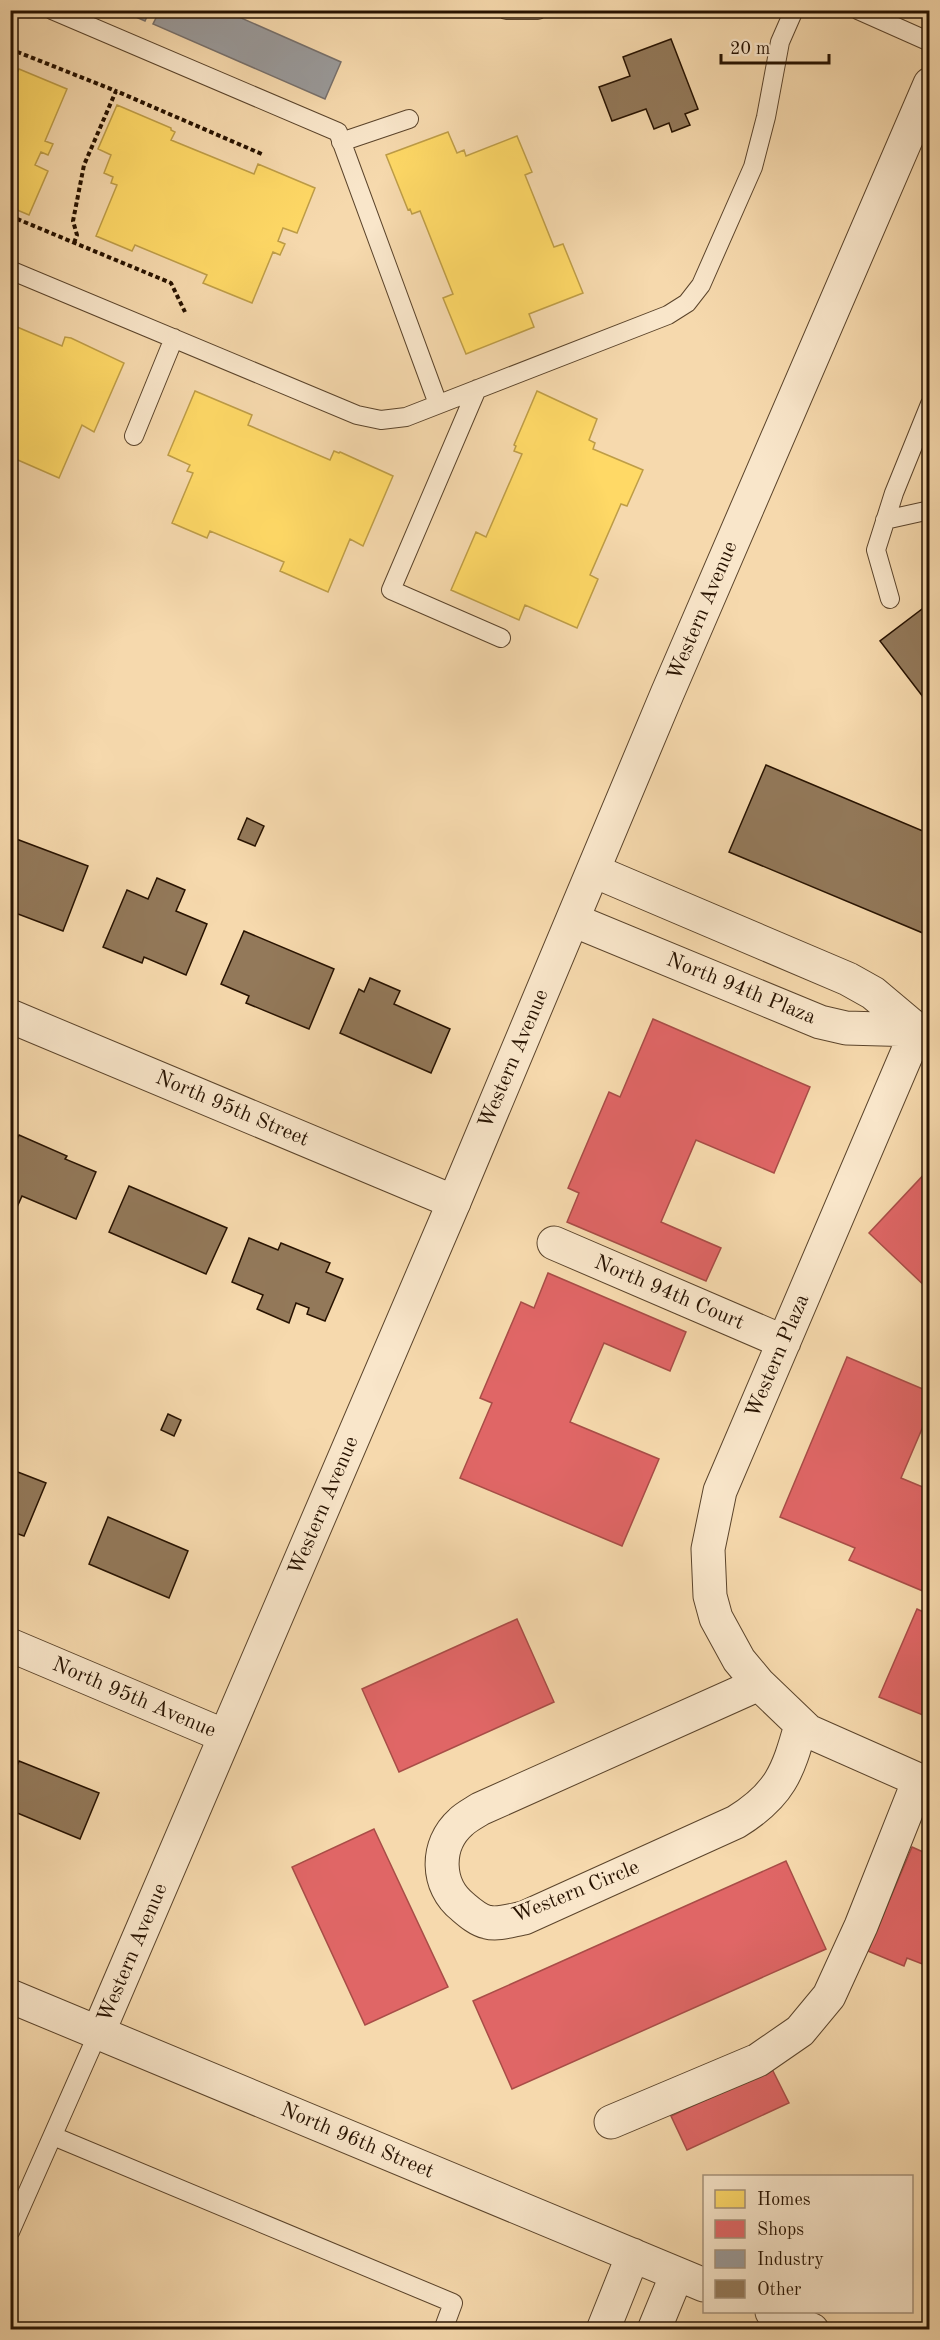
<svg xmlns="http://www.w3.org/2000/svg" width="940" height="2340" font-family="'Old Standard TT',serif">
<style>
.homes{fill:#ffd966;stroke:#be9d47;stroke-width:1.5}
.shops{fill:#e06666;stroke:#a84d47;stroke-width:1.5}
.industry{fill:#999;stroke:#77706b;stroke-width:1.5}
.building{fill:#93795a;stroke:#271200;stroke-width:1.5}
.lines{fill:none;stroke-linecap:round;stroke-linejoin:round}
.service-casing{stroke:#5b442b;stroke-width:20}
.minor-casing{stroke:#5b442b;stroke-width:35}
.tertiary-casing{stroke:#5b442b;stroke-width:35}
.path{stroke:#271200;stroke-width:4;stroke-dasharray:4.5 3;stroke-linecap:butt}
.service{stroke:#f9e6ca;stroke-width:18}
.minor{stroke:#f9e6ca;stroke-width:33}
.tertiary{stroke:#f9e6ca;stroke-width:33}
.labels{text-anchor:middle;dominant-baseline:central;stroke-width:6;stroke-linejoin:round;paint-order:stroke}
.street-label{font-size:21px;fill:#271200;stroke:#f9e6ca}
</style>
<rect width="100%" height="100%" fill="#f6d9ad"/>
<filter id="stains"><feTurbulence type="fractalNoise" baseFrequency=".00333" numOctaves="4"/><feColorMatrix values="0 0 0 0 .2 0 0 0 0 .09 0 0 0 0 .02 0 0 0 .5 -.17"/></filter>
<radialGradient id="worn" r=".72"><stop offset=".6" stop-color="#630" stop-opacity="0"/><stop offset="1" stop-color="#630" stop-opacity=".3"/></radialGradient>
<path class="homes" d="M19,69L67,89L45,141L53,144L48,155L41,152L35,165L48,171L29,215L10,207V75L15,77Z
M117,105L171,128V130L175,132L171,140L254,174L258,164L315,188L297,233L283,228L278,241L285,244L280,255L273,252L252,303L203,283L207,275L135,245L132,251L96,236L117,185L111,183L113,177L104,173L111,155L98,149Z
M448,132L457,153L464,150L466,156L517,136L532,172L525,175L554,247L563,244L583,293L529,314L534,327L466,354L443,298L453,294L420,211L412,214L410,209L408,210L386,155Z
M10,324L62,346L65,337L71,338L124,363L94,432L82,425L59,478L11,457L14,448L10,447Z
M195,391L252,415L248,425L330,460L334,451L339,453L340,452L393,476L363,546L350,539L328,592L280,571L284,562L210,531L207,538L172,523L193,473L187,471L190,465L168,455Z
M537,391L597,419L589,440L595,443L593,449L643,470L627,506L621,504L590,575L598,579L577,628L525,605L519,620L451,590L476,532L486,537L522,454L514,451L516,446L514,445Z"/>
<path class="shops" d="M653,1019L810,1087L774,1173L696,1140L661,1222L721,1248L706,1281L567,1222L579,1193L568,1188L609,1092L620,1097Z
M930,1168V1291L869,1233Z
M548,1273L686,1332L670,1371L604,1343L570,1422L659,1459L622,1546L460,1478L492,1403L480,1398L521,1302L534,1308Z
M847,1357L930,1392V1410L901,1478L930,1490V1594L849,1560L855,1548L780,1517Z
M917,1609L930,1615V1718L879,1697Z
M517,1619L554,1702L399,1772L362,1689Z
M374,1829L448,1987L365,2025L292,1867Z
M912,1847L930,1855V1967L907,1958L904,1966L868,1951Z
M786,1861L826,1949L512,2089L473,2001Z
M772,2069L789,2103L687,2150L671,2116Z"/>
<path class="industry" d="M120,10H150L145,21Z
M160,10H223L341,62L325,99L153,24Z"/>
<path class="building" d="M671,39L698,109L685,114L690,125L672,132L669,123L654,129L646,109L612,121L599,87L630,76L623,57Z
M930,603V706L880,641Z
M766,765L930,834V936L729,852Z
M247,818L264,826L255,846L238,839Z
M11,837L88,866L63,931L10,911Z
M157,878L185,890L176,911L207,924L186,975L144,957L142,963L103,947L127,890L148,899Z
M244,931L334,969L309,1029L246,1003L249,996L221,984Z
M370,978L400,991L394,1004L450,1029L431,1073L340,1033L359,989L364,992Z
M19,1135L67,1156L65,1159L96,1172L76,1219L22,1196L13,1216L10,1215V1155Z
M129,1186L227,1228L206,1274L109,1232Z
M249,1238L278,1250L281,1243L330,1263L326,1272L343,1279L325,1321L307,1314L309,1308L296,1303L289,1323L257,1309L263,1295L232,1282Z
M168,1414L181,1420L174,1436L161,1430Z
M10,1469L46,1483L24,1536L10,1531Z
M108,1517L188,1551L169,1598L89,1564Z
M19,1761L99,1793L80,1839L10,1810V1783Z"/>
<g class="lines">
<defs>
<path id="service" d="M52,10L338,132L438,404
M506,10H538
M858,10L930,42
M341,142L409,119
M10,270L357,415L381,420L406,417L668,315L687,303L701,285L753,167L766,117L780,42L794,10
M477,389L391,590L501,638
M134,436L174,338
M885,520L930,510
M890,599L876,550L894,493L930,404
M53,2136L453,2303L443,2330
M10,2232L98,2033"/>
<path id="minor" d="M594,871L848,979L873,993L917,1030L930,1036
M573,920L820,1022L846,1028L917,1030
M10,1016L454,1202
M917,1030L720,1491L708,1549L710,1596L716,1618L739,1660L759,1684L808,1731L930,1785
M554,1243L784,1342
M10,1645L225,1736
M759,1684L480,1809C474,1813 466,1817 461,1822C435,1845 436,1886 463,1907C470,1913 478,1920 487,1922C498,1925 512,1920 524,1918L736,1822C780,1795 788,1772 801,1725
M611,2122L758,2060L800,2031L829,1996L861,1926L919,1780"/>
<path id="tertiary" d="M10,1996L704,2285
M98,2033L454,1202L667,694L930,84
M772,2312L812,2330
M603,2330L633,2255
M654,2330L677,2274"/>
</defs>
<use href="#service" class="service-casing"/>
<use href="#minor" class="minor-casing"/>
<use href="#tertiary" class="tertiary-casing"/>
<path class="path" d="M10,49L116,91
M10,216L171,283L185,312
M74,243L77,235L73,221L84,165L116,91L264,155"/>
<use href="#service" class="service"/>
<use href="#minor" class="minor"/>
<use href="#tertiary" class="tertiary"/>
</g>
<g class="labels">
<g class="street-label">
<text transform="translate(703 611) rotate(-67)">Western Avenue</text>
<text transform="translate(741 989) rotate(22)">North 94th Plaza</text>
<text transform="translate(514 1059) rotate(-67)">Western Avenue</text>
<text transform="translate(232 1109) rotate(23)">North 95th Street</text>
<text transform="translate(669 1293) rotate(23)">North 94th Court</text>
<text transform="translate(778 1356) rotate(-67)">Western Plaza</text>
<text transform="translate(324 1506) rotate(-67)">Western Avenue</text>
<text transform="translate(134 1698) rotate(23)">North 95th Avenue</text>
<text transform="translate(576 1892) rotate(-22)">Western Circle</text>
<text transform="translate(133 1953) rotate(-67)">Western Avenue</text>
<text transform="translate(357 2141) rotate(23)">North 96th Street</text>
</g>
</g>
<rect width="940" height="2340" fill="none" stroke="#f6d9ad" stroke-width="36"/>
<rect x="12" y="12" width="916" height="2316" fill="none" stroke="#271200" stroke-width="3"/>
<rect x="18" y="18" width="904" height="2304" fill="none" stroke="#271200" stroke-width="1.5"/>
<rect x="703" y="2175" width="210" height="138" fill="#f9e6ca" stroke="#a59179" stroke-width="1.5"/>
<rect x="715" y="2190" width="30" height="18" fill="#ffd966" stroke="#a59179" stroke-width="1.5"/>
<text x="757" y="2205" font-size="18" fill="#271200">Homes</text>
<rect x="715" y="2220" width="30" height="18" fill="#e06666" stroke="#a59179" stroke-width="1.5"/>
<text x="757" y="2235" font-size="18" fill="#271200">Shops</text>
<rect x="715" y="2250" width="30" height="18" fill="#999999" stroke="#a59179" stroke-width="1.5"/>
<text x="757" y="2265" font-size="18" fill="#271200">Industry</text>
<rect x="715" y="2280" width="30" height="18" fill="#93795a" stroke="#a59179" stroke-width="1.5"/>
<text x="757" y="2295" font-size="18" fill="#271200">Other</text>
<path d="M721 54v9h108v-9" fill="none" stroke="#271200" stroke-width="3"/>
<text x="730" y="54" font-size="18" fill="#271200" stroke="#f9e6ca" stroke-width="4.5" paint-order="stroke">20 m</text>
<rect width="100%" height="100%" filter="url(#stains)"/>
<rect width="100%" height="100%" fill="url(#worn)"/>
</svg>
